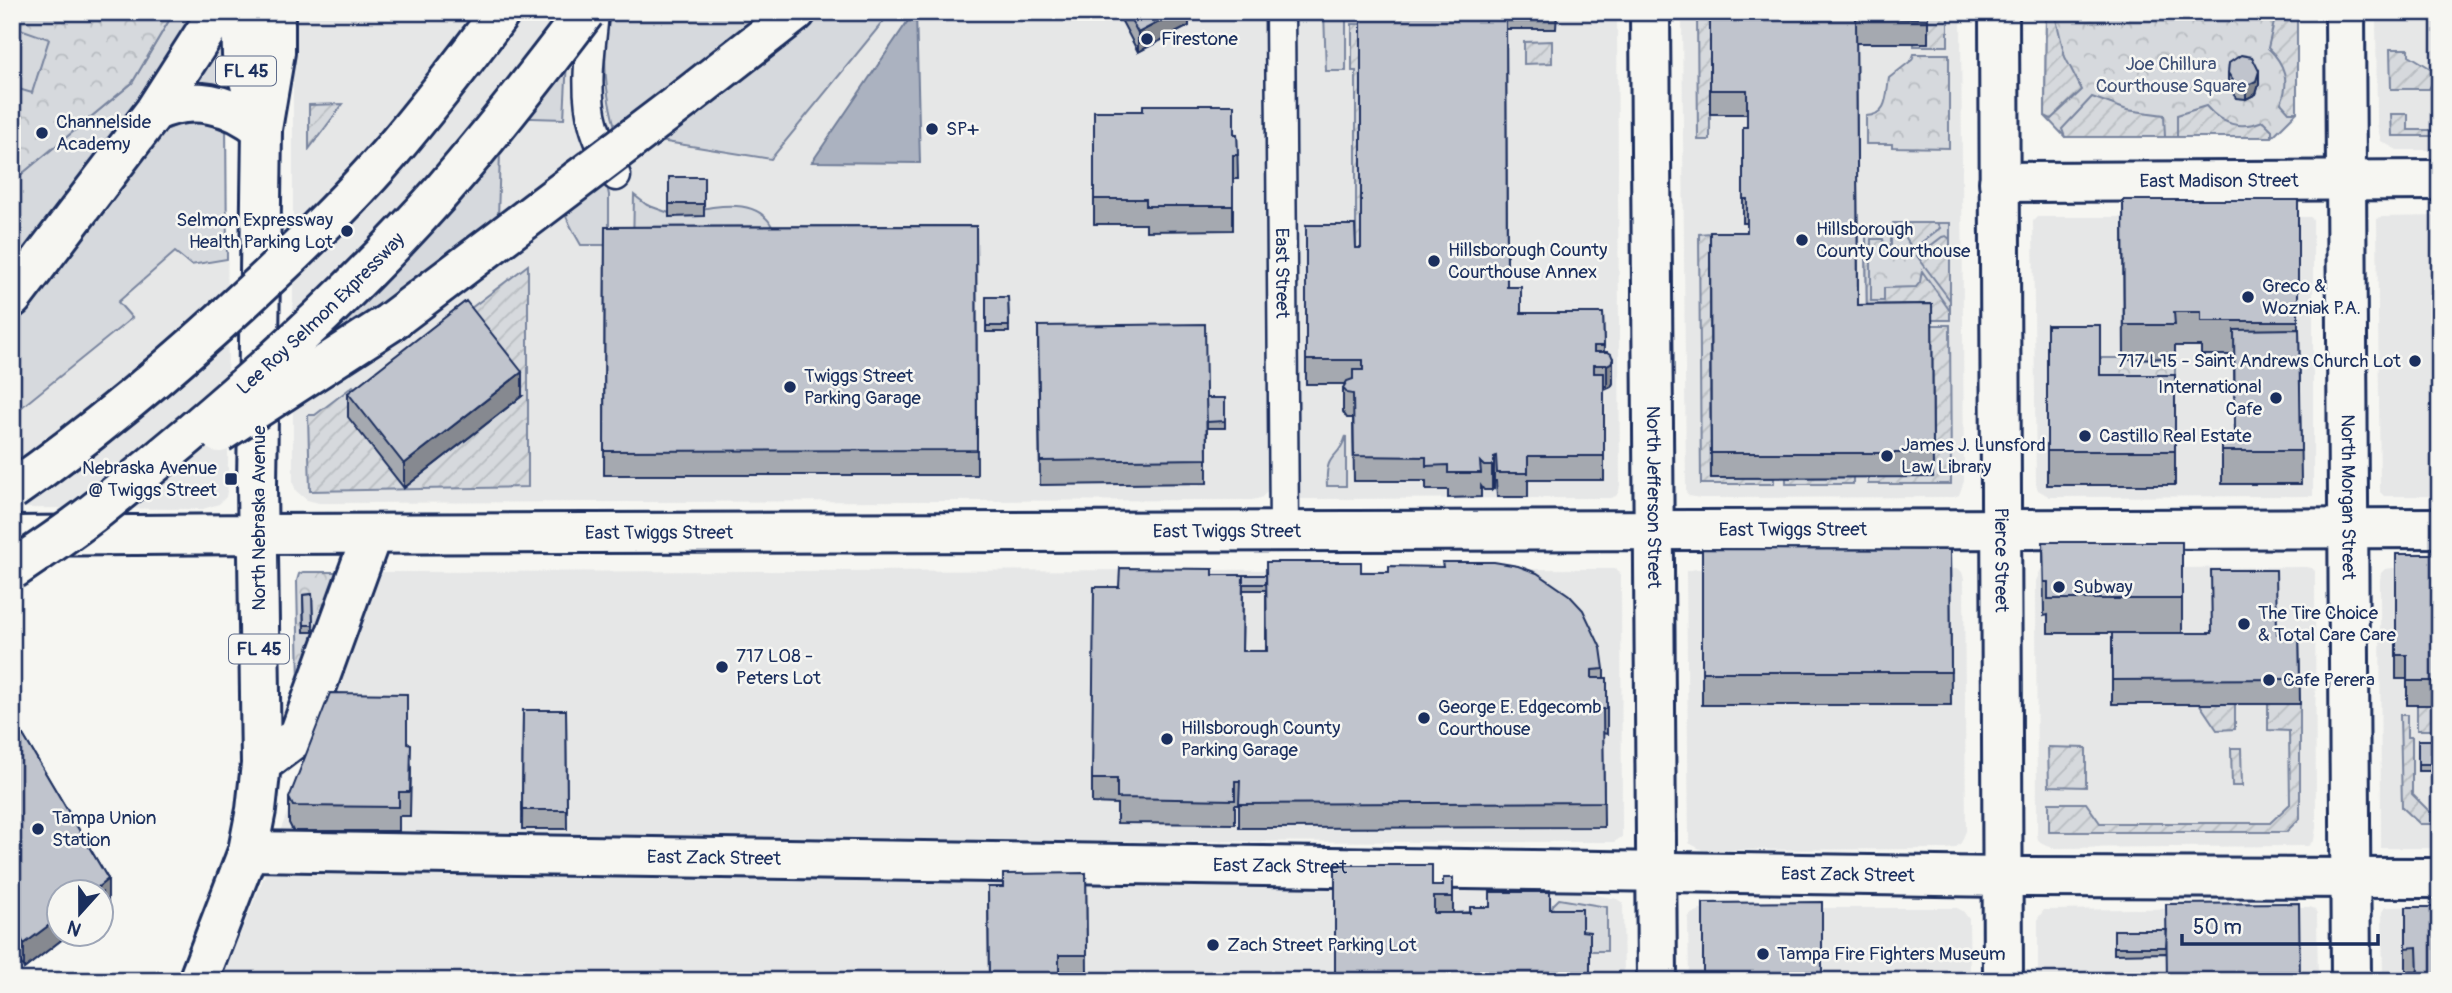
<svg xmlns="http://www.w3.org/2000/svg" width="2452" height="993" font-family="Pangolin,sans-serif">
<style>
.built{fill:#e6e7e7}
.grass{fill:#d6d9dd;stroke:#78849e;stroke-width:2}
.park{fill:url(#park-crowns);stroke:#78849e;stroke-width:2}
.garden{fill:url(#garden-furrows);stroke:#78849e;stroke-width:2}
.water{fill:#abb2c0;stroke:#717e99;stroke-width:2}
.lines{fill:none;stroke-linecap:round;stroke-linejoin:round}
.street-casing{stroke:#1b2f5e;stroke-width:33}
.secondary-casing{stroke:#1b2f5e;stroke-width:44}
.primary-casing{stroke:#1b2f5e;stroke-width:44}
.highway-casing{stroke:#1b2f5e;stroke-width:44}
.street{stroke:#f6f6f2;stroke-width:28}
.secondary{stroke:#f6f6f2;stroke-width:38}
.primary{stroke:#f6f6f2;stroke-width:38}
.highway{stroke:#f6f6f2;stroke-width:38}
.highway-bridge-casing{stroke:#1b2f5e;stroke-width:44;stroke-linecap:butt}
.highway-bridge{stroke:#f6f6f2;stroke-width:38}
.wall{fill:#a5a9b0;stroke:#1b2f5e;stroke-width:2;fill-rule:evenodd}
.shaded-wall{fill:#868990;stroke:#1b2f5e;stroke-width:2}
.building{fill:#c0c4cd;stroke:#1b2f5e;stroke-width:2}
.poi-dot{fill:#1b2f5e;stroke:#f6f6f2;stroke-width:2.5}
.labels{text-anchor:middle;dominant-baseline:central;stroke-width:5;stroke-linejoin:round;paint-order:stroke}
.shield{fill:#f6f6f2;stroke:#5d6b8a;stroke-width:2}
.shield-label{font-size:18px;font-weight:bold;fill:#1b2f5e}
.poi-label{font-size:19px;fill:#1b2f5e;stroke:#f6f6f2;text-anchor:start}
.park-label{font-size:19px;fill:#405177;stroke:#f6f6f2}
.street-label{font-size:19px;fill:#1b2f5e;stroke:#f6f6f2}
</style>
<defs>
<pattern id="park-crowns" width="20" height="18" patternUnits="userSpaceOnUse" patternTransform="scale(1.75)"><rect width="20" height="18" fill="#d6d9dd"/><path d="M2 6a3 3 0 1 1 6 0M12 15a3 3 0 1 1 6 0" fill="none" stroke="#b7bbc0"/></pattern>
<pattern id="garden-furrows" width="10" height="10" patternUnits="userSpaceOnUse" patternTransform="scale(1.75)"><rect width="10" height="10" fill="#d6d9dd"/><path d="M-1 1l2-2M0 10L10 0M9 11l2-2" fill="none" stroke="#b7bbc0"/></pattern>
</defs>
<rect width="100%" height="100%" fill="#f6f6f2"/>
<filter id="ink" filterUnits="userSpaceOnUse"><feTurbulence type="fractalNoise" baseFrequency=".0143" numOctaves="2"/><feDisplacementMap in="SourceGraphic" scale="14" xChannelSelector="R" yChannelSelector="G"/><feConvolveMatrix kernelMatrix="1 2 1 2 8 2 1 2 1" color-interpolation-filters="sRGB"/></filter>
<g filter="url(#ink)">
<path class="built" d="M12,12H227L228,486L226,497L219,504L203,509L12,508Z
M293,12H1267L1269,481L1267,492L1261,498L1252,500L319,503L307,500L296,491L293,483Z
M1296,12H1617L1620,485L1619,491L1616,496L1610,498L1299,499Z
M1682,12H1961L1964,481L1959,495L1954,497L1700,498L1689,496L1686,492Z
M2376,12H2440V150H2397L2381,141L2377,124Z
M2440,216V496H2384L2380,492L2377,219L2380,217Z
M2037,217H2310L2313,219V496L2050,497L2038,490L2036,484L2033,221Z
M2305,567L2312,568L2315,571L2316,828L2314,840L2308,846L2053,848L2042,844L2038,840L2037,834L2036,581L2041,569Z
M2393,568H2440V848H2381L2380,580L2381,573L2385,569Z
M1608,569H1615L1621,575L1622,832V837L1614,842L285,840L279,834L380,572Z
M1696,569H1958L1962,572L1964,579L1966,831L1961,843L1955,848L1946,849L1702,850L1689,843L1686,571Z
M265,874L1487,875L1617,899L1623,903L1624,981H221Z
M2440,906V981H2383L2382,912L2385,907Z
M2310,907L2315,909L2317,914L2318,981H2038V918L2044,910Z
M1705,908H1957L1963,911L1969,919L1970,981H1689L1688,918L1691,914Z"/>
<path class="grass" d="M174,12H203L197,23L12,269V182L132,83Z
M607,12H891L771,159L617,134C603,88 604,60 607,12Z
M1324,12H1346V71H1326Z
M569,19L564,119L501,117L497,253L314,388L308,314Z
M12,26L50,38L32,94L12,87Z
M226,34V85L224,89H184Z
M194,117L226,123L227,259L191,265L175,252L118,302L132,318L12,415V329L143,154L166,130Z
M576,158L606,181L609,195V251L604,245H581C569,225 537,166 576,158Z
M634,195L647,205L669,213V217C695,210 745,195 766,218C772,223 774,231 776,238L633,251Z
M1346,436V486H1327C1325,450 1338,462 1346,436Z
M1559,899L1607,907V951H1582L1550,916L1553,905Z"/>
<path class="park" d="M12,12H174L132,83L12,182V87L32,93L49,39L12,26Z
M2046,12H2297V112L2272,137H2065L2045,116Z
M1914,54H1949V148L1892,147V144H1866V116C1888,115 1886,96 1889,78L1912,60Z
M1893,223H1950V320H1867L1866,228H1892Z
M2100,358H2175V408L2100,409Z
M303,572H344L299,684L297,581L299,574Z"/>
<path class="garden" d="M1697,12H1710V140H1698Z
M1928,12H1948V46H1914V43L1928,42Z
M2046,14L2055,15L2065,57L2082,90L2051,119L2045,116Z
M2275,18H2297V112H2289L2281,103C2290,81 2285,64 2268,48Z
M1352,24H1361V273H1356V71H1352Z
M1552,41V63L1524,64V42Z
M2390,49H2409V55L2438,73L2429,89H2391Z
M2092,97L2127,110L2164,115L2165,137H2065L2062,129Z
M343,104L309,149V105Z
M2206,106C2222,125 2240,130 2263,121L2272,130V137H2177V115Z
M2391,114H2408V130H2440V136H2392Z
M1903,223H1937L1940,228L1913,249L1900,231Z
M1866,228H1891V245H1884L1883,239H1871V301H1884V288L1916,287L1920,282L1922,271L1950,311V320H1867Z
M1710,233L1711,477L1774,478V484H1701L1699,234Z
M1946,236L1950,239V300L1917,256L1942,237Z
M528,265V487L310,491L308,415H315L353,386L359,393Z
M1875,325H1950L1951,484H1868V477H1933Z
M1853,477V484H1786V478Z
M2199,703L2235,704V729L2217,730Z
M2268,703L2300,704V818L2286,832H2049V803H2086L2100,823H2270L2290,804L2289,731L2268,730Z
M2417,705H2440V730H2417Z
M2400,715H2407V737H2412V794L2430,812H2440V824H2420L2402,807Z
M2048,747L2086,748V787L2049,786Z
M2231,748H2241L2242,786H2232Z"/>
<path class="water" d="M914,12H916L920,163L812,162Z"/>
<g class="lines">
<defs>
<g id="street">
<path d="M594,12C591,49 583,90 594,126C599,144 608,160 616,176"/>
<path id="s1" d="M1280,12L1284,532"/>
</g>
<g id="secondary">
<path id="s2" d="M1650,12L1657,981"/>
<path id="s3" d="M1999,12L2003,981"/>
<path id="s4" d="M2345,12L2351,981"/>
<path id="s5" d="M1999,182L2440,180"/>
<path id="s6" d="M257,534L2440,528"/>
<path id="s7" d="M248,851L2003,877L2440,878"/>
</g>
<path id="primary" d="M241,12L242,55L259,117
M12,536L257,534
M261,764L299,735L372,534
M198,981L248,851L256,810L261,764L257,485L262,129L275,52V12"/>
<path id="highway" d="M687,97L796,12
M154,112C191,94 231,103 262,129
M12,298L154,112L218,12"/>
</defs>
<use href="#street" class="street-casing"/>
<use href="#secondary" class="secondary-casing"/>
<use href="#primary" class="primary-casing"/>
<use href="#highway" class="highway-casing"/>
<use href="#street" class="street"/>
<use href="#secondary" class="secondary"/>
<use href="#primary" class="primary"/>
<use href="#highway" class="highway"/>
<defs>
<g id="highway-bridge">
<path d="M219,433L389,323L687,97"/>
<path d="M12,490C101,428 183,357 262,283C306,242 349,200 389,154C428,108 465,60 501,12"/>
<path id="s8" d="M12,570C42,549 74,529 103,505C223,410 340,306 442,191C492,133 539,73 585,12"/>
</g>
</defs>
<use href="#highway-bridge" class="highway-bridge-casing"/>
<use href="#highway-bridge" class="highway-bridge"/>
</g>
<path class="wall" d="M1117,12H1189V26L1138,52Z
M1361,12H1557L1556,29H1506L1507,287L1521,313H1603L1604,352L1613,383L1611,387L1604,389V480H1528V497H1497L1496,481H1494V488L1492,490H1484L1481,486V497L1448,498V490H1426V481H1354L1353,418H1347L1343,412V388L1346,384H1306V225L1356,248H1361Z
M1710,12H1928V43H1856L1858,305L1932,304L1933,477L1711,478L1710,232H1747V223H1743V127H1747V114H1710Z
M2228,73L2259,84L2256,94L2246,99L2236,98L2228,86Z
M1094,111L1237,134L1238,179H1233V230L1146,231V224H1094Z
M669,177H704V216L669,217Z
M2123,200H2298V329H2299L2301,484H2222V434H2235L2234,355H2201V346H2175V358L2124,359Z
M976,226L977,475H604L605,227Z
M986,297H1008L1009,332H986Z
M2047,325L2100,375H2175V485H2047Z
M1038,326L1225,421V428H1207V420V483L1040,485Z
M348,393L522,396L404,488L348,417Z
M2043,542H2182V633H2048V615L2044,616Z
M1702,549L1950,550L1951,705H1702Z
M2396,554H2440V705H2407V679H2396Z
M1361,572L1604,669V678H1607V734L1603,733L1604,827L1239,828V805H1235V824L1117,823V804L1092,803V779L1119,587L1213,575H1266ZM1243,590H1266V651H1242Z
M312,594L313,632H304L303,595Z
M2112,633L2299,634L2300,704H2112Z
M523,710H566L567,829H522Z
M23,735L108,879V903L102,908V892H60V934H69L24,969L12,946V742Z
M2418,740H2440V771H2418Z
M407,743L411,768L410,816H399V831H293L289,823V798Z
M1086,873L1087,974H1059V981H989L988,887H1003Z
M1453,878V913L1550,909L1582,931L1590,975L1335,981L1432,886H1443Z
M1703,903L1822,981H1703Z
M2406,907H2440L2417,972H2406Z
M2114,930L2300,981L2166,953L2114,954Z"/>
<path class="shaded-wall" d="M1178,12H1189V26L1138,52V33Z
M2259,71V84L2256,94L2246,99V86Z
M1613,359V383L1611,387L1607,389V365Z
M522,372V396L404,488V464Z
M1494,464V488L1492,490V466Z
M108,879V903L102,908V892H92Z
M60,917V934H69L24,969V944Z"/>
<path class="building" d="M1127,12H1178L1138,33Z
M1361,12H1506L1507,287H1521V313H1603L1604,346H1594V352H1608L1611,354L1613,359L1611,363L1607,365H1594V373H1604V456H1528V473H1497L1496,456L1494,457V464L1492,466H1484L1480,462L1481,473H1448V465L1426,466V457L1354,456L1353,394L1347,393L1343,388L1347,381L1353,379V370H1363V360H1306V225H1355L1356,248H1361Z
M1710,12H1928V19L1856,18L1858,305L1932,304L1933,453H1711L1710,232H1747V199H1743V127H1747V90H1710Z
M2241,55L2252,57L2259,71L2256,81L2246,86L2236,85L2228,73L2229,63Z
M1143,105H1234V134H1237L1238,155H1233V206H1146V199H1094V111H1143Z
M669,177H704V204H669Z
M2123,200H2298V321H2201V312H2174L2175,325H2124Z
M976,226L977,450L604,451L605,227Z
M986,297H1008L1009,326H986Z
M466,301L522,372L404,464L348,393Z
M1205,324L1207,459L1040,461L1038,326Z
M2047,325H2100V375H2175V451H2047Z
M2299,329L2301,451H2222V434H2235L2234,330Z
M1206,398H1225V421L1207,422Z
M2043,542H2182V599H2048V582H2044Z
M1702,549L1950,550L1951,672H1702Z
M2396,554H2440V681H2407V655H2396Z
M1266,562H1361V572H1389V566L1443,567L1442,562H1494L1518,566L1537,573L1569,595L1583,610L1601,648L1604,669L1592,670V678H1607V709H1603L1604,802L1239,804L1240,781H1235V800L1117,798V779H1092L1094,587H1119L1120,568L1213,569V575H1243L1242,651H1267Z
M2211,570H2276L2277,634H2299L2300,679L2112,680V633H2212Z
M1243,575H1266V584H1243V592Z
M312,594L313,625H304L303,595Z
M330,693L407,694V743L411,744L410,792H399V807L293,806L289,798Z
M523,710H566L567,810H522Z
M23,735L108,879L92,892H60V917L24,944L12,922V742Z
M2418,740H2440V764H2418Z
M1335,865H1432V886H1443V878H1453V897H1434V913H1470V907H1490V892H1550V909H1582V931L1590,932V975H1607L1606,981H1335Z
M1086,873L1087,955H1059V974H989L988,887H1003V874Z
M1822,902V981H1709V974L1703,975V903Z
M2299,903L2300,981H2167L2166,904Z
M2406,907H2440V981H2407L2406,974H2418L2417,947L2406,948Z
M2114,930H2167L2166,947H2114Z"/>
</g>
<g class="poi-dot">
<circle cx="1147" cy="39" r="7"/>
<circle cx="932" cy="129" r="7"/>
<circle cx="42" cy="133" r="7"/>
<circle cx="347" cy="231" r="7"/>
<circle cx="1802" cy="240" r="7"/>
<circle cx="1434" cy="261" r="7"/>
<circle cx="2248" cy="297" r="7"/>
<circle cx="2415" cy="361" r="7"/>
<circle cx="790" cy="387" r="7"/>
<circle cx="2276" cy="398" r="7"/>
<circle cx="2085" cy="436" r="7"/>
<circle cx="1887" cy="456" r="7"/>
<rect x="224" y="472" width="14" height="14" rx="3.5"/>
<circle cx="2059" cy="587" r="7"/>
<circle cx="2244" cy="624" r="7"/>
<circle cx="722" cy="667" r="7"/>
<circle cx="2269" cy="680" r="7"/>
<circle cx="1424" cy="718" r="7"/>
<circle cx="1167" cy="739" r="7"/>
<circle cx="38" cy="829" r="7"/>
<circle cx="1213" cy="945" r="7"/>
<circle cx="1763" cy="954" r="7"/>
</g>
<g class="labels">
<g class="shield">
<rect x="216" y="56.5" width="60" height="29" rx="5"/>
<rect x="229" y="634.5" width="60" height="29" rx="5"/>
</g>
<g class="shield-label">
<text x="246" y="71">FL 45</text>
<text x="259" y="649">FL 45</text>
</g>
<g class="poi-label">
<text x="1161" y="39">Firestone</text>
<text x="56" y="122">Channelside<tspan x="56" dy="22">Academy</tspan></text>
<text x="946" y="129">SP+</text>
<text x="333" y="220" text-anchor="end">Selmon Expressway<tspan x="333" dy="22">Health Parking Lot</tspan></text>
<text x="1816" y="229">Hillsborough<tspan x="1816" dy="22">County Courthouse</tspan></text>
<text x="1448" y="250">Hillsborough County<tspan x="1448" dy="22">Courthouse Annex</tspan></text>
<text x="2262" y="286">Greco &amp;<tspan x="2262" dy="22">Wozniak P.A.</tspan></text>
<text x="2401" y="361" text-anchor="end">717 L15 - Saint Andrews Church Lot</text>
<text x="804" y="376">Twiggs Street<tspan x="804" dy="22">Parking Garage</tspan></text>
<text x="2262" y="387" text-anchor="end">International<tspan x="2262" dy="22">Cafe</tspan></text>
<text x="2099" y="436">Castillo Real Estate</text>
<text x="1901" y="445">James J. Lunsford<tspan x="1901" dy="22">Law Library</tspan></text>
<text x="217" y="468" text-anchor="end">Nebraska Avenue<tspan x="217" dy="22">@ Twiggs Street</tspan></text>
<text x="2073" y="587">Subway</text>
<text x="2258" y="613">The Tire Choice<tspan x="2258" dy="22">&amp; Total Care Care</tspan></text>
<text x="736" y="656">717 L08 -<tspan x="736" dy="22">Peters Lot</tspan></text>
<text x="2283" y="680">Cafe Perera</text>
<text x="1438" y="707">George E. Edgecomb<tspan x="1438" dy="22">Courthouse</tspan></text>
<text x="1181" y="728">Hillsborough County<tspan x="1181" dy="22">Parking Garage</tspan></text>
<text x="52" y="818">Tampa Union<tspan x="52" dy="22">Station</tspan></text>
<text x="1227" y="945">Zach Street Parking Lot</text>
<text x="1777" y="954">Tampa Fire Fighters Museum</text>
</g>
<g class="park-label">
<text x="2171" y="64">Joe Chillura<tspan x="2171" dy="22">Courthouse Square</tspan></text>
</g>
<g class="street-label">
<text stroke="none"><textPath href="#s5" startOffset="220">East Madison Street</textPath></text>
<text stroke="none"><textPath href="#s1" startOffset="261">East Street</textPath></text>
<text stroke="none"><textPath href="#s8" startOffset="402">Lee Roy Selmon Expressway</textPath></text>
<text stroke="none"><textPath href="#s4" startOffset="485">North Morgan Street</textPath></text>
<text stroke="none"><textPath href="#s2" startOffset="485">North Jefferson Street</textPath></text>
<text transform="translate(259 518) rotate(-90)">North Nebraska Avenue</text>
<text stroke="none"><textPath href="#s6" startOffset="1536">East Twiggs Street</textPath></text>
<text stroke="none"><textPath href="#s6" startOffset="970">East Twiggs Street</textPath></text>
<text stroke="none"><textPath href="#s6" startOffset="402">East Twiggs Street</textPath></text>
<text stroke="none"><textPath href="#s3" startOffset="548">Pierce Street</textPath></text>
<text stroke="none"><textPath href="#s7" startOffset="466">East Zack Street</textPath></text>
<text stroke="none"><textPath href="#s7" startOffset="1032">East Zack Street</textPath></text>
<text stroke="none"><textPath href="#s7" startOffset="1600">East Zack Street</textPath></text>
</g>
</g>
<rect width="2452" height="993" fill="none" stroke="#f6f6f2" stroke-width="42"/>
<rect x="21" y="21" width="2410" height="951" fill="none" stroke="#1b2f5e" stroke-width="2.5" filter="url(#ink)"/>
<g transform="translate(80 913) rotate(201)"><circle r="33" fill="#f6f6f2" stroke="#9ea6b7" stroke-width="2"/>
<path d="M0-5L12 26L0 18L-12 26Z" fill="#1b2f5e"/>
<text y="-10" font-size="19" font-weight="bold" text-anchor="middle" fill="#1b2f5e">N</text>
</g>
<path d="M2182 934v10h196v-10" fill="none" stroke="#1b2f5e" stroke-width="3.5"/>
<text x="2193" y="934" font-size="21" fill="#1b2f5e" stroke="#f6f6f2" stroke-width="5" paint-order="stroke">50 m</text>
</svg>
